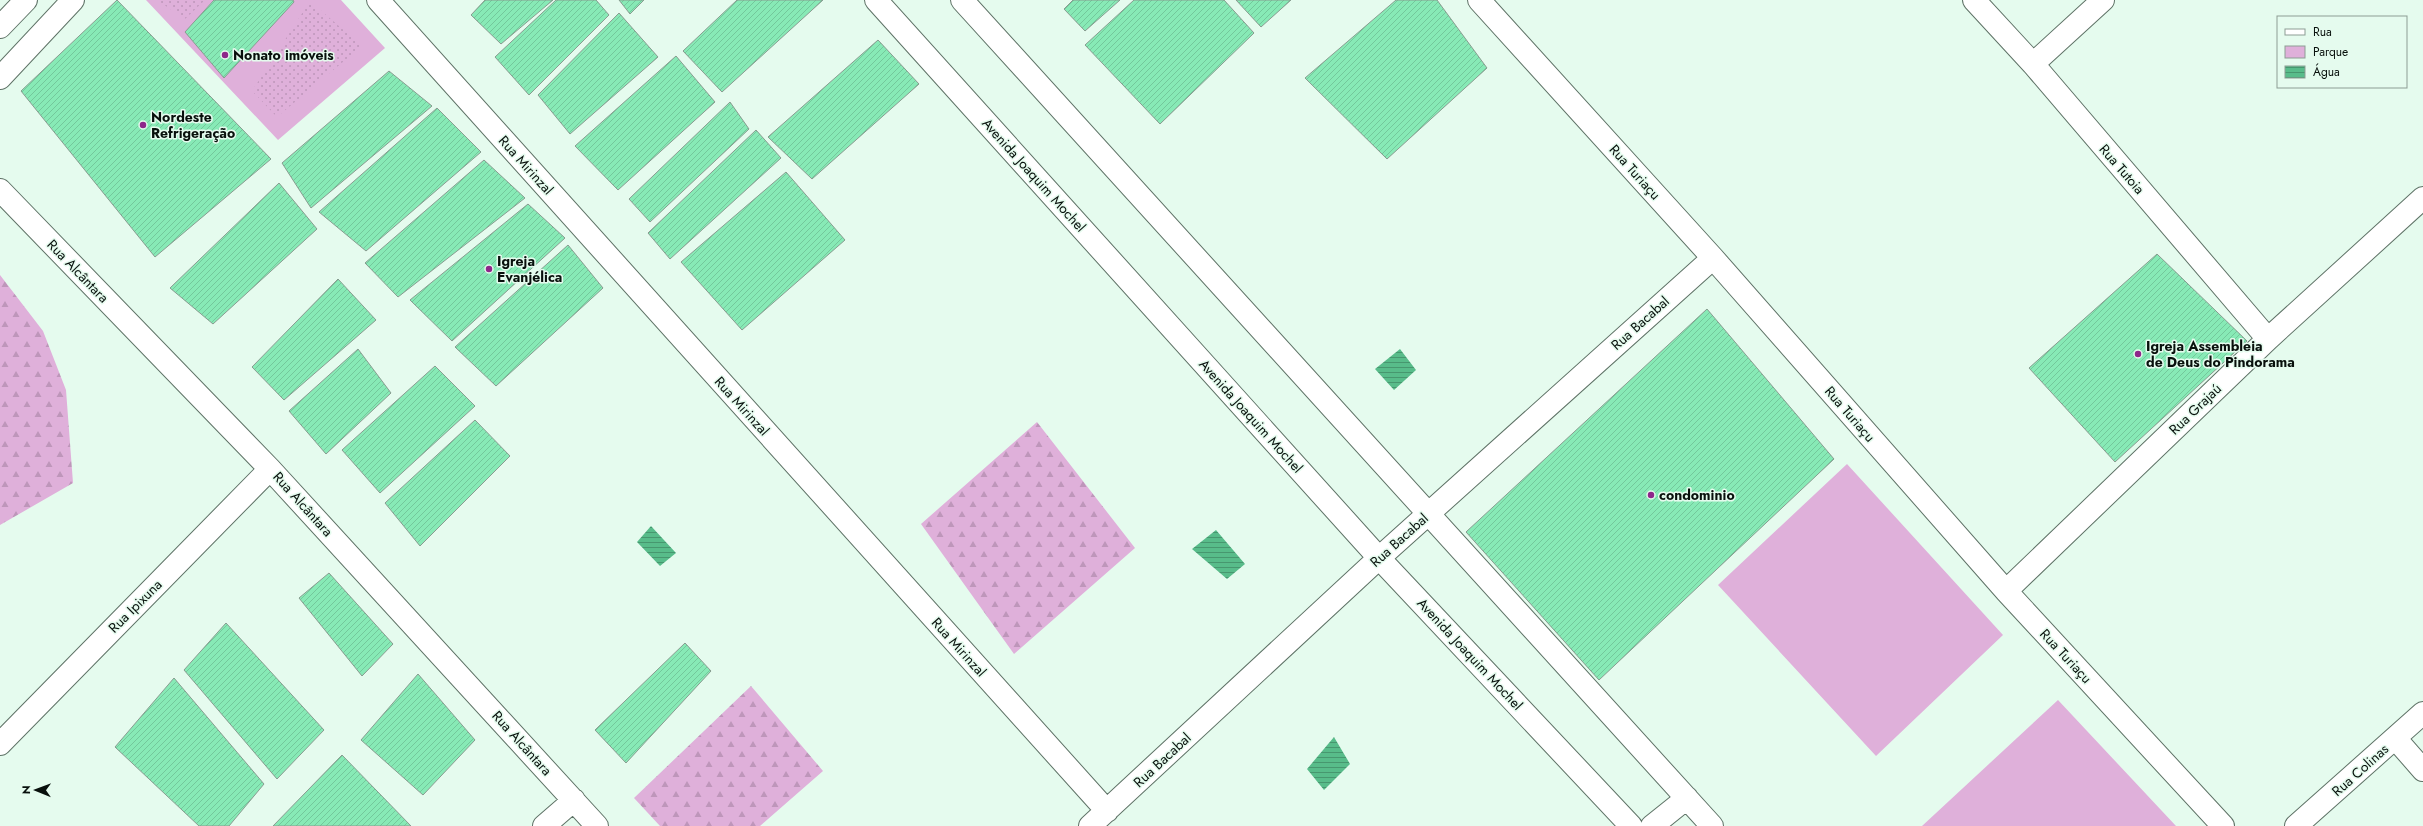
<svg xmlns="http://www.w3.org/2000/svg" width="2423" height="826" font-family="Jost,sans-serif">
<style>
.green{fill:#dfb0da}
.forest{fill:url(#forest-firs)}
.garden{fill:url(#garden-dots)}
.water{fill:url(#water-rules)}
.building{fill:url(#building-hatch);stroke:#889c90}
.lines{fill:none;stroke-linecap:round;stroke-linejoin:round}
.minor-casing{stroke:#5e7266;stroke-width:24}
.major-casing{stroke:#5e7266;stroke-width:24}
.minor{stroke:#fff;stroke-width:22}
.major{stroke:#fff;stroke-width:22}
.poi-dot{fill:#8e268a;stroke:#e5fbee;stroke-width:1.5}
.labels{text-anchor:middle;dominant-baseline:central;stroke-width:3;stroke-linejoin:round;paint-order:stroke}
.poi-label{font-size:14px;font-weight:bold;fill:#08100c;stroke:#e5fbee;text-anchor:start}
.street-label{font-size:14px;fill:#08100c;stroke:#e5fbee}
</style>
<defs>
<pattern id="forest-firs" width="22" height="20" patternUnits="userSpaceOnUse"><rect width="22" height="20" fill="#dfb0da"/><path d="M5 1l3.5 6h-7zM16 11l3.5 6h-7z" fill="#be96ba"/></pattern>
<pattern id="garden-dots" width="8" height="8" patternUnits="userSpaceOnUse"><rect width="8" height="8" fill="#dfb0da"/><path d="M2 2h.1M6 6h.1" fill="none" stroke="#be96ba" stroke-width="1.8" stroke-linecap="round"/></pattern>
<pattern id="water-rules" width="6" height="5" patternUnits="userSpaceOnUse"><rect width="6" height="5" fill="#58bc8a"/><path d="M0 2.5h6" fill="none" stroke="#47976f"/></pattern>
<pattern id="building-hatch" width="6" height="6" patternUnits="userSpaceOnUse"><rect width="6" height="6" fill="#87eab6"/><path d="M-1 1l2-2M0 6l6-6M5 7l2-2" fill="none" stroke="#73c89b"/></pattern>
</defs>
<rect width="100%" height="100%" fill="#e5fbee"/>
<path class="green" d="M146,0H341L385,48L278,140Z
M1847,464L2003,635L1876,756L1718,585Z
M2058,700L2176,826H1922Z"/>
<path class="forest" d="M0,275L43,331L66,390L73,483L0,525Z
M1037,422L1135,548L1014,654L921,524Z
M751,686L823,771L760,826H660L634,798Z"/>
<path class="garden" d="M157,0H205L185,19Z
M310,1L362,46L277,117L252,91Z"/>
<path class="water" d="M1400,349L1416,370L1394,390L1375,369Z
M651,526L676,553L660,566L637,542Z
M1216,530L1245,564L1227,579L1192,549Z
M1334,737L1350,764L1324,790L1307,769Z"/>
<path class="building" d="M117,0L271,159L155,257L21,91Z
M214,0H293L294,2L224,78L185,32Z
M485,0H553L501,44L471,15Z
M556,0H596L609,15L529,95L495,57Z
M619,0H644L630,14Z
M737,0H823L722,92L683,51Z
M1073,0H1120L1085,31L1064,9Z
M1134,0H1224L1254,33L1160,124L1085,45Z
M1236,0H1291L1261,27Z
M1396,0H1437L1487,68L1387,159L1305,78Z
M619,13L658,57L570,134L538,95Z
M878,40L919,84L812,179L768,137Z
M676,56L715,102L618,190L575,146Z
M389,71L432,106L311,208L282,163Z
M730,102L749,129L650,222L629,199Z
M437,108L481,152L366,251L319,212Z
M756,130L781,158L670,259L648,233Z
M484,160L525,198L398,297L365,263Z
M786,172L845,240L742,330L681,262Z
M279,183L317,229L213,324L170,288Z
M528,204L565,238L452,341L410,300Z
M568,245L603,288L496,386L455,347Z
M2157,254L2247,341L2115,462L2029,368Z
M338,279L376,320L284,400L252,367Z
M1707,309L1834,459L1599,680L1466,532Z
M358,349L391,393L326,454L289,411Z
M435,366L475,406L380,493L342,450Z
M475,420L510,456L420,546L385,503Z
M329,573L393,644L362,676L299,598Z
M226,623L324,730L277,779L184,670Z
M685,643L711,671L626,763L595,730Z
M418,674L475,740L423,795L361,740Z
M174,678L264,784L229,826H199L115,747Z
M342,755L411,826H273Z"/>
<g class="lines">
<defs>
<path id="minor" d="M378,0L1107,811
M876,0L1379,558L1631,826
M962,0L1712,826
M1479,0L1713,258L2006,591L2223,826
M1974,0L2033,64L2268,339
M2033,64L2103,0
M0,190L270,469L597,826
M2006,591L2268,339L2423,198
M2395,738L2423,770
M0,744L270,469
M544,826L574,800
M1090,826L1379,558L1713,258
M1652,826L1687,798
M2296,826L2423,713"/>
<path id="major" d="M0,27L26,0
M0,78L73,0"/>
</defs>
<use href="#minor" class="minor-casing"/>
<use href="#major" class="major-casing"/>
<use href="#minor" class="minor"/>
<use href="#major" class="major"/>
</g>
<g class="poi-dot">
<circle cx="225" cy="55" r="4"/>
<circle cx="143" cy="125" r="4"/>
<circle cx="489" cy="269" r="4"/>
<circle cx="2138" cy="354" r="4"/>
<circle cx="1651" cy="495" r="4"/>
</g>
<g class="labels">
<g class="poi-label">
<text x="233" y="55">Nonato imóveis</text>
<text x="151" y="117">Nordeste<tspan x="151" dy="16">Refrigeração</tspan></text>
<text x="497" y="261">Igreja<tspan x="497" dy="16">Evanjélica</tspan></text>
<text x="2146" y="346">Igreja Assembleia<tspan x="2146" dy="16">de Deus do Pindorama</tspan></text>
<text x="1659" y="495">condominio</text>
</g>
<g class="street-label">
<text transform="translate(526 165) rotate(48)">Rua Mirinzal</text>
<text transform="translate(2122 169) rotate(49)">Rua Tutoia</text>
<text transform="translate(1635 172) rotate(48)">Rua Turiaçu</text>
<text transform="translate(1034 175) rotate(48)">Avenida Joaquim Mochel</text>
<text transform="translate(78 271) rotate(46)">Rua Alcântara</text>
<text transform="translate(1640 323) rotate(-42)">Rua Bacabal</text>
<text transform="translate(742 406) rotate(48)">Rua Mirinzal</text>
<text transform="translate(2195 409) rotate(-44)">Rua Grajaú</text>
<text transform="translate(1850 414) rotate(49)">Rua Turiaçu</text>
<text transform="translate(1251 416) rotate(48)">Avenida Joaquim Mochel</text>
<text transform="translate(303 504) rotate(48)">Rua Alcântara</text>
<text transform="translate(1399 540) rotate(-42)">Rua Bacabal</text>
<text transform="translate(135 606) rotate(-45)">Rua Ipixuna</text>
<text transform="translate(959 647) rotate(48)">Rua Mirinzal</text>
<text transform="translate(1470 654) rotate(47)">Avenida Joaquim Mochel</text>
<text transform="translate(2066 656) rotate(47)">Rua Turiaçu</text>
<text transform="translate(522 743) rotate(48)">Rua Alcântara</text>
<text transform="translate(1162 760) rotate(-43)">Rua Bacabal</text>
<text transform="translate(2360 770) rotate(-42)">Rua Colinas</text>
</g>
</g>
<rect x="2277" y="16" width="130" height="72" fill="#e5fbee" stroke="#8d9d94"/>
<rect x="2285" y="29" width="20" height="6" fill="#ffffff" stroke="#8d9d94"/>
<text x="2313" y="36" font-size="12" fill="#08100c">Rua</text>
<rect x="2285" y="46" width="20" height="12" fill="#dfb0da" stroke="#8d9d94"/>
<text x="2313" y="56" font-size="12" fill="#08100c">Parque</text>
<rect x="2285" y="66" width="20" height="12" fill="url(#water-rules)" stroke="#8d9d94"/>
<text x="2313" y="76" font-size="12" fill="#08100c">Água</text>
<g transform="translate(36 790) rotate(271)" stroke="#e5fbee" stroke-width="3" paint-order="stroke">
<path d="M0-3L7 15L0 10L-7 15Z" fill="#08100c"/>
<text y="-6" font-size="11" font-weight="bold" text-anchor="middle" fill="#08100c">N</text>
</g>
</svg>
